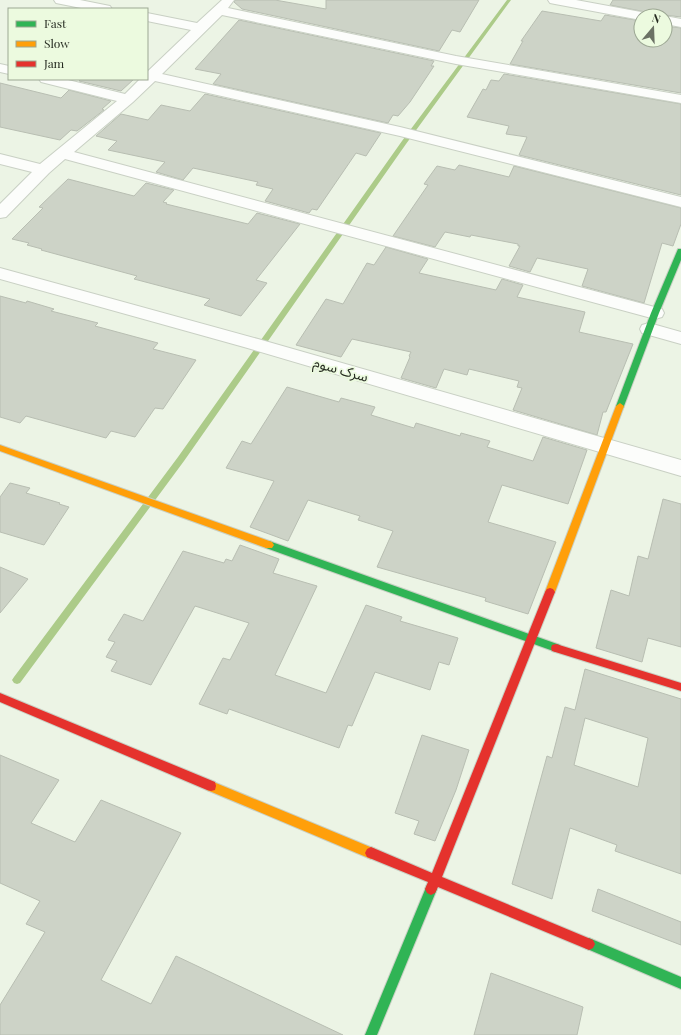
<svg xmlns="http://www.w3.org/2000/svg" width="681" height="1035" font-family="'Playfair Display','Noto Sans Arabic',serif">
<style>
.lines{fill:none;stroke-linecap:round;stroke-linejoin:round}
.stream{fill:#accb89;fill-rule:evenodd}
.building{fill:#cdd3c7;stroke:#b8beb2;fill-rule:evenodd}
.street-casing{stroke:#c9d0c4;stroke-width:2}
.fast-casing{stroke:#c9d0c4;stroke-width:2}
.slow-casing{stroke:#c9d0c4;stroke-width:2}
.jam-casing{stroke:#c9d0c4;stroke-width:2}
.street{fill:#fcfdfb;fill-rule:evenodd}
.fast{fill:#30b455;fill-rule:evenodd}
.slow{fill:#ff9f0a;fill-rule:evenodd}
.jam{fill:#e5322d;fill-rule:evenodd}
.labels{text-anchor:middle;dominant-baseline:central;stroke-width:3.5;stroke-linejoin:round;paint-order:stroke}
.street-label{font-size:14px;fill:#252a20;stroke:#ecfadf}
</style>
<rect width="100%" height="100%" fill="#ecf4e5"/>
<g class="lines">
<path class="stream" d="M507,0H511L406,144L184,461L20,683L17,684L14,683L12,680L14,677L178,457L402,141Z"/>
</g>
<path class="building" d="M235,0H275L326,9V0H479L460,32L452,30L439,51L242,9L234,2Z
M613,0H681V17L665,15L664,16H649L646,12L610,5Z
M542,11L601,21L605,15L641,21V40H665V26L681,28V93L510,64L523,41H521Z
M239,20L434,61L431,66H434L410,102L398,116L393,115L388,123L213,84L221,74L195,69Z
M504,74L681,104V195L519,155L527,137L506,134L509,126L467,117L483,89L486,90L491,80L499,81Z
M81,79H134L121,91L79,81Z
M0,83L61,98L69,90L111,101L102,109L104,110L77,131L71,130L60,140L0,127Z
M205,94L381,133L366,156L356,153L317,210L312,209L309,213L265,201L273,189L256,185L258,182L193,168L183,180L156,172L165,162L108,150L117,141L96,136L121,114L148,120L161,105L190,111Z
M459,165L509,177L514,166L681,208V224L673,246L662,243L644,303L582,286L588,269L537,258L530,272L509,266L520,246H518V244L471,235L470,237L445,232L435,247L393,236L428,185L424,184L437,166L455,170Z
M68,179L134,196L146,183L174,190L163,202L167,203L166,204L248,224L257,213L300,224L256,280L267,283L241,316L204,305L210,299L134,279L137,276L41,250L42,249L27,245L29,243L12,239L43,208L39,207Z
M386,247L428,259L419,273L496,290L502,279L523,285L517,297L585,312L579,332L633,344L606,412H603L597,435L513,410L522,388L517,387L519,381L469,369L467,375L444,369L436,388L401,378L410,357L409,356L411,352L352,339L341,357L296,345L326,299L343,304L367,263L374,265Z
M0,296L26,303L27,301L54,309L51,311L98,323L95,326L158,343L153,349L196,360L163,409L155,408L135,437L111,431L106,438L26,416L20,423L0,417Z
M287,387L339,402L341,398L375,407L371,415L414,428L416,423L460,436L461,433L490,441L487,447L533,461L543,437L587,450L568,504L502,485L488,522L556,542L528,614L485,601L486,598L377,567L393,531L358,520L360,516L308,500L288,541L250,527L274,481L226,468L242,441L251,444Z
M10,483L30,488L26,493L60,503L59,504L69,507L44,545L0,532V497Z
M663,499L681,504V647L648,638L642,662L596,648L611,590L629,596L638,556L648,559Z
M240,545L279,559L273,573L317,586L275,675L326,693L366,605L402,617L400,621L458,638L449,665L439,662L430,690L375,672L352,726L348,725L339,748L229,709L227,714L199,704L223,658L230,660L249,623L195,606L151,685L111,671L117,661L106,657L115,642L108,640L124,614L143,621L183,551L224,563L226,559L232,561Z
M0,567L28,579L0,613Z
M585,669L681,699V874L615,851L617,845L570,828L552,899L512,884L547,756L552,758L565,707L575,710ZM585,718L648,738L638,787L574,765Z
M422,735L469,750L456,790L435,841L414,834L419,821L395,813Z
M0,755L59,780L31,823L75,842L101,800L181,833L101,980L151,1004L176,956L343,1035H0V1005L45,932L26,924L40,901L0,883Z
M598,889L681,922V945L592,911Z
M491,973L583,1007L577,1035H474Z"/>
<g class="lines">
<defs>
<path id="street" d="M54,0H80L110,6L112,9H86L56,3Z
M222,0H234L228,8L456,56L681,95V103L456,64L222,15L162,74L400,127L681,197V207L400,136L155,81L133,102L74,152L662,309L664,313L662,317L655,319L65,159L49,173L6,217L0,218V204L32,172L0,164V154L40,164L117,101L41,82L39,79H64L125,94L140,79H147V72L191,30L147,21V13L197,23Z
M548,0H576L641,12L646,13L648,16H641V20L555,4L550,3Z
M665,16L681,19V27L665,24Z
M0,64L9,66V74L0,72Z
M0,268L258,339L681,460V476L244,347L0,279Z
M649,323L681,332V344L642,333L640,329L642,325Z"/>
<path id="fast" d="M678,249H681V260L659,313L624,406L623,408H617L616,406L651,313Z
M269,541L560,645L561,648L560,651L556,652L266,548L264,545L266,542Z
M431,883L435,885L437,889L377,1035H365L427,885Z
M589,938L681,977V989L585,948L583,944L585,940Z"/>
<path id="slow" d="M620,403L624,406L555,592L553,595L550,596L547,595L545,592L616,406Z
M0,445L272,542L274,545L272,548H266L0,451Z
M211,781L375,849L377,853L375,857L371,859L207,790L206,786L207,782Z"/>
<path id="jam" d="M550,588L553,589L555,592L442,877L593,940L595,944L593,948L589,950L438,887L435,893L431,895L427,893L425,889L428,882L367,857L365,853L367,849L371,847L432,873L545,592L547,589Z
M556,644L681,683V691L552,651L551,648L552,645Z
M0,693L215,782L216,786L215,790L211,791L207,790L0,702Z"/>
</defs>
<use href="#street" class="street-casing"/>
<use href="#fast" class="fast-casing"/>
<use href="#slow" class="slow-casing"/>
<use href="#jam" class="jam-casing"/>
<use href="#street" class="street"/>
<use href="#fast" class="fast"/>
<use href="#slow" class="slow"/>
<use href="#jam" class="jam"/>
</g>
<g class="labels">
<g class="street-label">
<text transform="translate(341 369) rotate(16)">سرک سوم</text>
</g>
</g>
<rect x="8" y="8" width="140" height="72" fill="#ecfadf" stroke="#9ca793"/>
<rect x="16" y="21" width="20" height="6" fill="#30b455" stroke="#9ca793"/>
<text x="44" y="28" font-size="12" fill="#252a20">Fast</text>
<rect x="16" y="41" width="20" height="6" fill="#ff9f0a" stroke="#9ca793"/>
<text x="44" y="48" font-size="12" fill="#252a20">Slow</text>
<rect x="16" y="61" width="20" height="6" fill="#e5322d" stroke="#9ca793"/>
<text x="44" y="68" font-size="12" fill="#252a20">Jam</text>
<g transform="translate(653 28) rotate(19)"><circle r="19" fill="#ecfadf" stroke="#9ca793"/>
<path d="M0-3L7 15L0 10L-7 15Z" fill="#6b7165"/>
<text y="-6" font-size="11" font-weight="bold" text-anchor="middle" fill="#252a20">N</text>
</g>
</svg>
